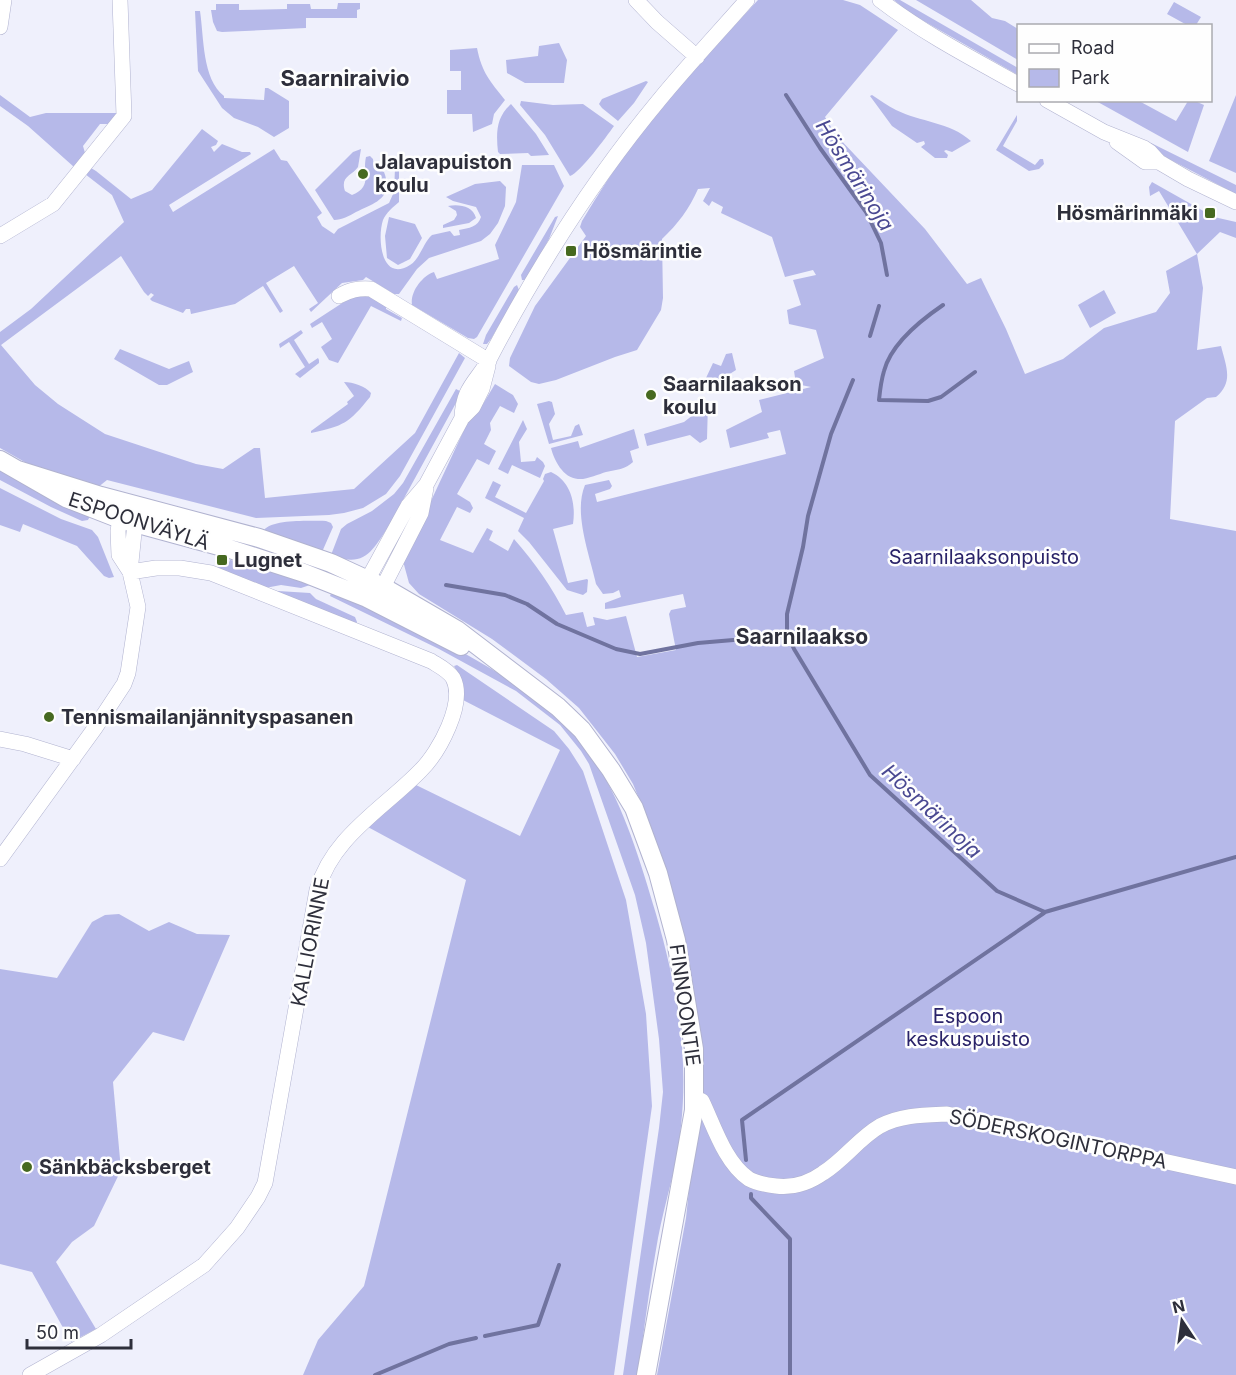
<svg xmlns="http://www.w3.org/2000/svg" width="1236" height="1375" font-family="Inter,sans-serif">
<style>
.green{fill:#b6b9e9}
.lines{fill:none;stroke-linecap:round;stroke-linejoin:round}
.stream{stroke:#70739f;stroke-width:4}
.minor-casing{stroke:#b1b3d0;stroke-width:16}
.major-casing{stroke:#b1b3d0;stroke-width:20}
.minor{stroke:#fff;stroke-width:15}
.major{stroke:#fff;stroke-width:18}
.poi-dot{fill:#466920;stroke:#fefefe;stroke-width:2}
.labels{text-anchor:middle;dominant-baseline:central;stroke-width:5;stroke-linejoin:round;paint-order:stroke}
.poi-label{font-size:20px;font-weight:bold;fill:#2e2f3b;stroke:#fefefe;text-anchor:start}
.street-label{font-size:20px;fill:#2e2f3b;stroke:#fefefe}
.park-label{font-size:20px;fill:#2a2369;stroke:#fefefe}
.water-label{font-size:21px;font-style:italic;fill:#4a4992;stroke:#fefefe}
.neighbourhood-label{font-size:21px;font-weight:bold;fill:#2e2f3b;stroke:#fefefe}
.quarter-label{font-size:22px;font-weight:bold;fill:#2e2f3b;stroke:#fefefe}
</style>
<rect width="100%" height="100%" fill="#eff0fc"/>
<path class="green" d="M758,0H843L860,5L898,30L825,117L836,135L925,229L967,284L981,278L1006,329L1025,374L1063,359L1104,328L1156,312L1170,293L1166,271L1197,254L1159,191L1150,196L1149,187L1152,182L1207,213L1205,216L1212,220L1214,217L1236,222V238L1220,232L1197,254L1203,288L1197,350L1221,346C1226,366 1234,382 1216,397L1207,398L1175,421L1170,519L1236,531V1375H657L686,1218L700,1085L647,818L633,784L615,754L579,708L546,679L492,639L419,594L409,583L403,561L472,413L483,404L495,384L513,395L518,404L514,413L500,406L490,423L491,430L484,444L496,451L489,465L477,459L457,494L470,502L473,508L470,513L457,507L440,540L473,553L487,528L493,531L489,540L508,551L514,539C535,563 552,587 566,615L583,612L587,627L595,625L593,617L607,620L626,616L637,657L676,650L669,614L671,610L686,607L683,594L615,608L605,609V603L621,597L619,590L613,593L603,594L596,584C590,556 573,513 585,485L609,480L612,486L610,489L595,494L597,502L786,454L780,430L767,433L769,438L730,448L726,430L762,412L759,400L811,387L796,384L794,371L824,358L816,330L789,324L787,310L801,305L793,280L816,275L813,270L785,277L772,237L721,213L723,207L712,201L709,206L703,201L710,188L698,189C689,209 678,224 662,239L663,298L661,310L637,350L615,357L556,380L539,384L531,382L509,366L510,358L535,306L586,236L580,227L582,221C598,194 615,168 633,143C671,92 715,47 758,0Z
M894,0H900L1018,68V75L908,12Z
M916,0H971L992,18L1005,21L1018,29V60Z
M1174,2L1201,17L1196,25H1187L1167,14Z
M338,3H360V9L357,10V18H306V28L222,32L217,31L213,22L211,10H216V4H239V10L287,9V4H310L311,9H337Z
M195,11H200C204,37 202,79 224,96V98L264,100L265,88H268L289,101V128L274,137L258,127L234,118L222,108L198,71Z
M559,43L567,60L564,83H525L507,73L506,60L538,56L539,46Z
M477,48C482,73 490,81 505,100L494,114L492,124L473,132L472,114H447V90H461V71H450V50Z
M646,81L648,82L634,103L618,121L602,108L599,104L602,99Z
M0,95L30,117L46,113H117L110,124H100L83,146L85,153L74,167L28,126L0,106Z
M872,95C880,100 888,106 896,110C920,122 950,122 971,141L952,152L946,150L944,151L948,155L947,158H935L921,147L925,144L924,141L917,143L892,126L870,96Z
M1236,95V173L1209,161Z
M521,101L553,105L583,104L614,126C606,137 581,172 570,176L545,135L520,105Z
M1096,101H1139L1176,121L1188,101H1195L1204,105L1188,152Z
M511,104L536,134L549,155L531,156L528,153L500,154L498,152C496,133 496,117 511,104Z
M1017,115V121L1003,146L1035,165L1040,159H1043L1044,164L1039,169L1029,171L996,150Z
M202,129L218,141L216,145L211,147L214,152L222,144L242,152H250L251,154L169,205L173,212L274,149L281,160L287,161L320,210L322,213L317,217L322,226L334,234L338,229L389,203L394,192L395,168L399,167V202C393,207 386,213 383,220C377,238 381,283 410,265C420,259 423,243 432,235L450,231L454,236L460,235L459,230C469,228 478,227 481,217L476,207L453,201L446,197L475,184L500,181L506,187L505,206L498,223L490,234L481,241L429,258L417,269L399,294H394L366,277L363,280L342,283L311,312L309,309L318,303L294,266L266,283L283,311L280,313L263,286L235,304L191,314L190,309H186L183,313L152,301L150,299L154,295L151,293L148,296L144,292L121,256L1,345L35,385L58,404L105,434L196,464L223,469L254,448H260L265,498L354,489L415,433L459,353L465,358L400,476L386,494L363,508L344,513L329,515L256,518L107,480L97,488L37,469L0,448V332L31,309L124,222L112,195L85,174L91,168L96,171L131,199L152,190Z
M1151,143L1236,185V194L1167,158L1150,145Z
M361,149L358,167C352,176 340,176 345,191L352,195C373,186 362,175 366,157L370,156L373,159L374,167L384,172C394,198 375,203 356,212C349,216 342,220 334,220L315,190L353,152Z
M522,165H554L564,186L477,337L474,339L468,338L412,305C410,292 422,276 434,272L437,279L499,259L495,245L516,202Z
M448,206C459,204 473,206 476,218L469,223L443,228V225L454,220L457,215L456,211Z
M558,216L549,239L526,280H522L521,275L555,217Z
M389,217L415,224L422,238L410,259L398,265L387,258L385,236Z
M517,285L519,290L491,339L487,344H483L486,335L514,287Z
M1104,290L1116,313L1090,328L1078,305Z
M353,296H370L386,305V309L402,318L401,321L371,306L338,363L329,360L321,347L332,339L322,322L312,328L310,324Z
M301,330L303,333L294,340L309,364L318,358L319,360V363L300,378L295,374L305,367L289,342L280,348L279,344Z
M120,349L169,369L189,361L193,372L167,385H159L114,359Z
M732,353L736,370L717,382H714L706,378L713,363L721,366L726,354Z
M344,382C353,382 365,386 371,393L370,397C349,423 344,426 311,433V431L348,404L347,402L354,396Z
M456,389L462,392L390,524C373,550 365,569 331,555L341,529L347,524L372,511L394,494L403,483Z
M703,399L708,403L707,439L700,443L690,435L647,446L644,434L684,422L693,415Z
M549,401L552,402L555,414L549,424L553,440L571,436L575,426L579,424L583,435L549,444L537,404Z
M523,420L527,429L519,442L521,462L535,461L537,457L543,462L545,466L540,478L512,465L508,474L498,469Z
M634,429L639,448L630,451L633,462C626,469 616,470 606,472C599,474 586,480 578,479C563,478 554,460 551,448L578,441L580,448Z
M0,470L91,514L88,520L82,521L51,507L0,480Z
M551,472C571,481 576,504 573,524L553,529L568,583L587,579L588,580L587,592L583,595L567,590L529,542L518,531L524,518L485,498L493,481L501,485L495,497L526,513L544,481L543,479L545,474Z
M0,488L61,519L92,530L98,537L114,577L109,578L104,576L77,546L23,524L20,532L0,525Z
M326,521L331,523L333,527L322,552L264,530C273,519 311,521 326,521Z
M230,560L278,568L310,585L301,588L281,585L265,588L217,570L216,562L228,565Z
M333,589C416,629 542,680 594,759C624,806 640,860 656,914C676,983 689,1053 681,1126C678,1163 665,1201 658,1238C650,1283 644,1329 638,1375H623L659,1128L663,1092L659,1039L646,943L635,895L589,764L581,751L560,725L516,691L439,649L330,596Z
M278,591L310,593L316,599L355,617L357,622L356,624L276,594Z
M457,665L554,731L569,749L583,771L626,900L646,1014L652,1106L614,1375H303L318,1340L364,1286L466,880L366,826L416,785L520,836L560,750L463,700V683L454,666Z
M119,914L149,931L169,922L197,934L230,935L184,1041L153,1032L113,1082L121,1170L94,1226L72,1242L56,1262L96,1329L71,1342L32,1272L0,1264V969L57,978L92,922L105,915Z"/>
<g class="lines">
<path class="stream" d="M786,95L820,148L866,212L881,243L887,275
M943,305C921,320 891,344 884,371C881,381 880,390 879,400L928,401L941,397L975,372
M870,336L879,306
M853,380L831,434L808,516L803,547L787,614V633L794,649L870,775L997,891L1045,912L1236,857
M446,585L505,595L527,604L557,624L616,649L640,654L698,643L745,639L771,640L787,633
M746,1160L742,1120L1044,913
M751,1194V1198L790,1239V1375
M485,1336L538,1325L559,1265
M375,1375L449,1344L476,1338"/>
<defs>
<path id="minor" d="M636,0L657,22L697,57
M880,0C923,33 971,58 1018,84
M0,27L4,0
M1047,100L1104,132L1144,148L1150,152L1159,162L1188,179L1236,202
M1117,142L1145,162H1159
M0,236L53,204L124,116L120,0
M339,296C350,290 358,288 371,289L489,361
M462,418C463,385 479,381 492,354C539,265 595,177 660,99C688,65 718,33 747,0
M130,572L135,523L133,513
M368,591V579L408,506L426,485L462,418L473,407L482,389L488,366
M374,593L383,587L421,513L426,488
M0,739L25,744L73,759
M0,859L95,728L124,684L128,673L138,607L130,572L119,555L118,531L120,519L126,511
M695,1098L702,1101C714,1126 725,1163 749,1179C756,1183 768,1185 776,1186C793,1188 809,1183 823,1173C844,1160 859,1138 880,1126C901,1115 924,1115 947,1114L1236,1177
M30,1375L101,1335L204,1265L237,1228L258,1197L265,1183L317,890C323,871 331,857 344,842C367,815 397,795 421,770C439,752 466,703 453,678C448,670 439,666 431,661L211,573L180,568H156L130,572"/>
<path id="major" d="M0,460L66,498L120,519L230,549L304,573L367,598L461,646
M18,470L101,496L259,538L331,563L383,587L457,630L558,707L582,730L611,770L634,808L658,873L676,940L694,1049V1110L646,1375"/>
</defs>
<use href="#minor" class="minor-casing"/>
<use href="#major" class="major-casing"/>
<use href="#minor" class="minor"/>
<use href="#major" class="major"/>
</g>
<g class="poi-dot">
<circle cx="363" cy="174" r="6"/>
<rect x="1204" y="207" width="12" height="12" rx="3"/>
<rect x="565" y="245" width="12" height="12" rx="3"/>
<circle cx="651" cy="395" r="6"/>
<rect x="216" y="554" width="12" height="12" rx="3"/>
<circle cx="49" cy="717" r="6"/>
<circle cx="27" cy="1167" r="6"/>
</g>
<g class="labels">
<g class="poi-label">
<text x="375" y="162">Jalavapuiston<tspan x="375" dy="23">koulu</tspan></text>
<text x="1198" y="213" text-anchor="end">Hösmärinmäki</text>
<text x="583" y="251">Hösmärintie</text>
<text x="663" y="384">Saarnilaakson<tspan x="663" dy="23">koulu</tspan></text>
<text x="234" y="560">Lugnet</text>
<text x="61" y="717">Tennismailanjännityspasanen</text>
<text x="39" y="1167">Sänkbäcksberget</text>
</g>
<g class="street-label">
<text transform="translate(139 521) rotate(18)">ESPOONVÄYLÄ</text>
<text transform="translate(310 942) rotate(-79)">KALLIORINNE</text>
<text transform="translate(685 1005) rotate(82)">FINNOONTIE</text>
<text transform="translate(1058 1139) rotate(12)">SÖDERSKOGINTORPPA</text>
</g>
<g class="park-label">
<text x="984" y="557">Saarnilaaksonpuisto</text>
<text x="968" y="1016">Espoon<tspan x="968" dy="23">keskuspuisto</tspan></text>
</g>
<g class="water-label">
<text transform="translate(855 175) rotate(58)">Hösmärinoja</text>
<text transform="translate(932 811) rotate(43)">Hösmärinoja</text>
</g>
<g class="neighbourhood-label">
<text x="802" y="636">Saarnilaakso</text>
</g>
<g class="quarter-label">
<text x="345" y="78">Saarniraivio</text>
</g>
</g>
<rect x="1017" y="24" width="195" height="78" fill="#fefefe" stroke="#ababb0" stroke-width="1.5"/>
<rect x="1029" y="44" width="30" height="9" fill="#ffffff" stroke="#ababb0" stroke-width="1.5"/>
<text x="1071" y="54" font-size="18" fill="#2e2f3b">Road</text>
<rect x="1029" y="69" width="30" height="18" fill="#b6b9e9" stroke="#ababb0" stroke-width="1.5"/>
<text x="1071" y="84" font-size="18" fill="#2e2f3b">Park</text>
<g transform="translate(1182 1321) rotate(347)" stroke="#fefefe" stroke-width="4.5" paint-order="stroke">
<path d="M0-4.5L10 22L0 15L-10 22Z" fill="#2e2f3b"/>
<text y="-9" font-size="16" font-weight="bold" text-anchor="middle" fill="#2e2f3b">N</text>
</g>
<path d="M27 1339v9h104v-9" fill="none" stroke="#2e2f3b" stroke-width="3"/>
<text x="36" y="1339" font-size="18" fill="#2e2f3b" stroke="#fefefe" stroke-width="4.5" paint-order="stroke">50 m</text>
</svg>
